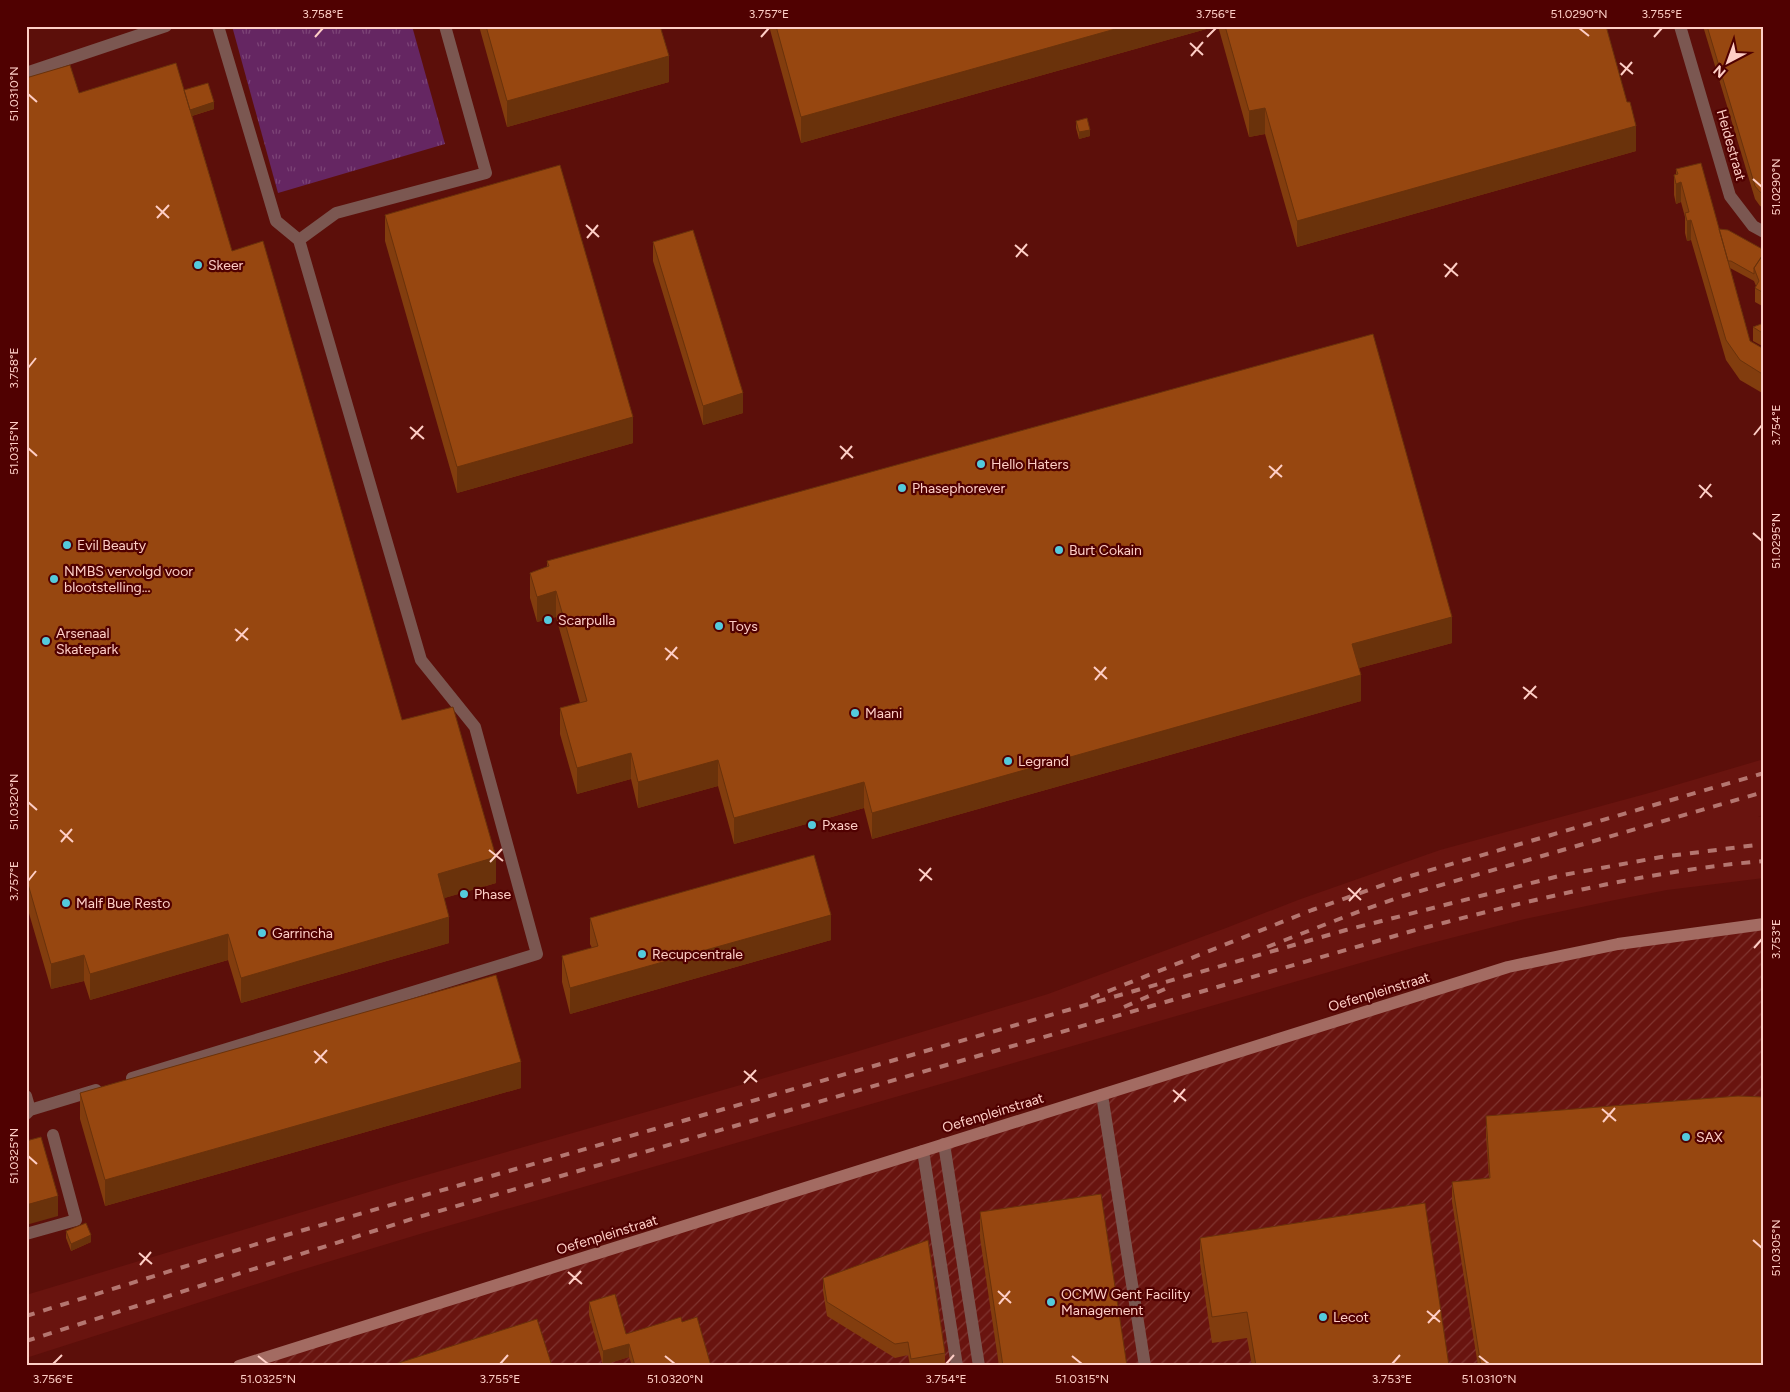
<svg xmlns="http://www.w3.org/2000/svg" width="1790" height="1392" font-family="Figtree,sans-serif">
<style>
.built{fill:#69140f}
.industrial{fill:url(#industrial-furrows)}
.grass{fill:url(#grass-tufts)}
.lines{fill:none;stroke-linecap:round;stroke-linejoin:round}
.lane{stroke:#7b5751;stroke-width:12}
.street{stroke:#7b5751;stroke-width:12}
.secondary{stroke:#a36b62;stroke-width:12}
.rail{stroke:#b47670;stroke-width:4;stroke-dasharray:9 9;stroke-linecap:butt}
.wall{fill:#823d0e}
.shaded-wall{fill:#6a320b}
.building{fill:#974710;stroke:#6a320b}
.ticks{fill:none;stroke:#fecec6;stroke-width:2}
.poi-dot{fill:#54cadc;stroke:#500101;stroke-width:2}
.labels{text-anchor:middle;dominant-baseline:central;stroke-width:4.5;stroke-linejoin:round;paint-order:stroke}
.street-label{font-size:14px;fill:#fecec6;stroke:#500101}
.poi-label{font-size:14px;fill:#fecec6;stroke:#500101;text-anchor:start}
.neatline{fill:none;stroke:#fecec6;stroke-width:2}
.ticks-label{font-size:12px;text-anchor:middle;fill:#fecec6}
</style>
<defs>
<pattern id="industrial-furrows" width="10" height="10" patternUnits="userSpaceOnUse" patternTransform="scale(1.25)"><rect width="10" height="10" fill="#69140f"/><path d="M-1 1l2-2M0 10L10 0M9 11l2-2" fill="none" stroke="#803530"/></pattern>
<pattern id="grass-tufts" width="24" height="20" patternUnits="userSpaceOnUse" patternTransform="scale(1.25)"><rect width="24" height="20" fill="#652662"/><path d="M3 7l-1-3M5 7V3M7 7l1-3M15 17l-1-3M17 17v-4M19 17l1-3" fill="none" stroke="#7c4477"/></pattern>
</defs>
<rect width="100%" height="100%" fill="#5c0f0a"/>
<path class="built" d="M1764,759V814L1758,817L1764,816V878L1667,890L1615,900L1525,919L1416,947L420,1234L288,1274L26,1358V1295L402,1182L852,1053L1048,994L1226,928L1298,900L1440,850L1649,793Z"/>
<path class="industrial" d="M1764,925V1366H239L1508,967Z"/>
<path class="grass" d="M232,26H412L445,144L278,193Z"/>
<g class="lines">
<path class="lane" d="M26,73L166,26
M299,240L336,213L486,173L445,26
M132,1078L537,954L475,727L421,660L299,240L276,221L218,26
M1102,1095L1145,1366
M26,1096L30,1110
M26,1114L30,1110L96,1090
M944,1144L979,1366
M923,1151L957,1366
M26,1234L76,1220L53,1135"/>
<path class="street" d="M1680,26L1730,196L1753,226L1764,232"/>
<path class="secondary" d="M239,1366L1508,967L1618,944L1764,924"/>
<path class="rail" d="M1267,947L1360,911L1403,896L1764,792
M1091,998L1312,910L1400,879L1764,773
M1124,1007L1165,989
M26,1316L276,1238L1346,930L1563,875L1661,857L1764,844
M26,1341L415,1218L1412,931C1528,901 1644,871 1764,861"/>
</g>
<path class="wall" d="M479,26H660L669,82L507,127Z
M769,26H1217L801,143Z
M1218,26H1606L1636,151L1297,247L1265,134L1249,137Z
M1703,26H1764V208L1760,206L1755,199Z
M26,78L79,93L184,90L214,109L192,116L232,251L402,720L496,883L444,898L449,943L241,1003L228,960L90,1000L84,981L51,989L26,903Z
M1076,121L1090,136L1079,139L1076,128Z
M1676,169L1719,229L1764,250V307L1755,302V288L1756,286L1754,281L1730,268L1750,341L1764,349V394L1740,380L1726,360L1691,240L1687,241L1685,233V217L1681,202L1676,204L1674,195V175H1676Z
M385,215L633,443L457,493L385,241Z
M653,242L743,413L703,425L653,261Z
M1764,323V347L1753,341V327Z
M547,561L1452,643L1359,668L1361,701L872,839L864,808L734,844L718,786L638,808L631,779L577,794L560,734V708L580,703L556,617L537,622L530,598V573L547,567Z
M590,918L831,940L570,1014L562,982V956L592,948L590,944Z
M521,1088L105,1206L80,1119V1093Z
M1486,1116L1764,1366H1478L1452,1202V1182L1489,1178L1486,1136Z
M980,1212L1127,1366H999L980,1238Z
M66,1231L91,1242L71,1251L66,1238Z
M1200,1238L1449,1366H1252L1247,1338L1212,1343L1200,1263Z
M823,1278L945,1353V1366H910L908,1355L895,1358L827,1316L823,1291Z
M589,1302L626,1334L682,1322L711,1366H632L629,1357L603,1365L589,1315Z"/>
<path class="shaded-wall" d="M1126,26H1217L801,143V117Z
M669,56V82L507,127V101Z
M214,102V109L185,118V111Z
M1265,108V134L1249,137V111Z
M1636,126V151L1297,247V221Z
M1090,130V136L1079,139V132Z
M1681,182V202L1676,204V184Z
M1691,220V240L1687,241V221Z
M743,393V413L703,425V406Z
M633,417V443L457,493V467Z
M556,591V617L537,622V597Z
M1452,617V643L1352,670V644Z
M1361,675V701L872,839V813Z
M631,753V779L577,794V768Z
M718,760V786L638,808V782Z
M864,782V808L734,844V818Z
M496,857V883L438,900V874Z
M831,915V940L570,1014V988Z
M449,917V943L241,1003V978Z
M228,934V960L90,1000V974Z
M84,955V981L51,989V964Z
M521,1062V1088L105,1206V1180Z
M58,1196V1216L26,1225V1205Z
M91,1235V1242L71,1251V1244Z
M629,1344V1357L603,1365V1351Z"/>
<path class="building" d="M486,26H660L669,56L507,101Z
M776,26H1126L801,117Z
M1225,26H1606L1627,102H1630L1636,126L1297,221L1265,108L1249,111Z
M1707,26H1764V194L1760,192L1755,186Z
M176,63L232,251L263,241L402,720L453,707L496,857L438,874L449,917L241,978L228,934L90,974L84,955L51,964L26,877V78L70,65L79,93Z
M208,83L214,102L190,110L184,90Z
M1087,118L1090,130L1079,132L1076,121Z
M1701,163L1750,341L1764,349V375L1740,360L1726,340L1691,220L1687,221L1685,213L1689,212L1681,182L1676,184L1674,175L1678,174L1676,169Z
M560,165L633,417L457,467L385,215Z
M1719,229L1728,230L1764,250V253L1754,268V274L1731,261H1728Z
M693,230L743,393L703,406L653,242Z
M1764,253V293L1755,288L1759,281L1754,268Z
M1764,323V334L1753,327Z
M1373,334L1452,617L1352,644L1361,675L872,813L864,782L734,818L718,760L638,782L631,753L577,768L560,708L587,701L556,591L537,597L530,573L549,566L547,561Z
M814,855L831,915L570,988L562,956L598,946L590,918Z
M496,975L521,1062L105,1180L80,1093Z
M1738,1096L1764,1097V1366H1481L1452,1182L1490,1178L1486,1116Z
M41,1137L58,1196L26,1205V1141Z
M1101,1194L1127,1366H1003L980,1212Z
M1425,1203L1449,1366H1256L1247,1312L1212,1317L1200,1238Z
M86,1223L91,1235L71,1244L66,1231Z
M928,1240L945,1353L911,1359L908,1342L895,1344L827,1302L823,1278Z
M615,1294L626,1334L681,1317L682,1322L697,1317L711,1366H635L629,1344L603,1351L589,1302Z
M537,1319L552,1366H389Z"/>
<path class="ticks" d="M1579,28L1589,36M315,37L323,28M761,37L769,28M1207,37L1216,28M1654,37L1662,28M1190,43L1203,55M1191,56L1203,42M1620,63L1633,74M1621,75L1632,62M28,94L37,102M1753,179L1762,187M156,206L169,218M157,218L169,205M586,225L599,237M587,238L598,225M1015,245L1028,256M1016,257L1027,244M1444,264L1458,276M1445,277L1457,263M28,368L36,358M410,427L424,439M1754,435L1762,425M411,439L423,426M840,446L853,458M28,448L37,456M841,459L852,446M1269,466L1282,477M1270,478L1282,465M1699,485L1712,497M1700,498L1711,484M1753,533L1762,541M235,629L248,640M236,641L248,628M665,648L678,659M666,660L677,647M1094,667L1107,679M1095,680L1106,667M1523,687L1537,698M1524,699L1536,686M28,802L37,810M60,830L73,842M61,842L72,829M489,850L503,861M490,862L502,849M919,869L932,880M28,881L36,871M920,881L931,868M1348,888L1361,900M1349,901L1361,888M1754,948L1762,939M314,1051L327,1063M315,1063L327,1050M744,1071L757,1082M744,1083L756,1070M1173,1090L1186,1101M1174,1102L1185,1089M1602,1109L1616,1121M1603,1122L1615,1108M28,1156L37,1164M1753,1240L1762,1248M139,1253L152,1264M140,1265L151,1252M568,1272L582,1284M569,1284L581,1271M998,1291L1011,1303M999,1304L1010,1291M1427,1311L1440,1322M1428,1323L1440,1310M258,1356L268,1364M665,1356L675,1364M1072,1356L1082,1364M1479,1356L1489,1364M53,1364L62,1355M500,1364L508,1355M946,1364L954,1355M1392,1364L1400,1355"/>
<g class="poi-dot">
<circle cx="198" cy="265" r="5"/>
<circle cx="981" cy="464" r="5"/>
<circle cx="902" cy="488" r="5"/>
<circle cx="67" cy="545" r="5"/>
<circle cx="1059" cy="550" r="5"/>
<circle cx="54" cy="579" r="5"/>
<circle cx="548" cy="620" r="5"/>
<circle cx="719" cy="626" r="5"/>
<circle cx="46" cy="641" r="5"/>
<circle cx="855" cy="713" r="5"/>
<circle cx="1008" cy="761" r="5"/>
<circle cx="812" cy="825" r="5"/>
<circle cx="464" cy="894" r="5"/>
<circle cx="66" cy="903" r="5"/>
<circle cx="262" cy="933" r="5"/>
<circle cx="642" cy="954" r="5"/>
<circle cx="1686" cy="1137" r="5"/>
<circle cx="1051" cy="1302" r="5"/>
<circle cx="1323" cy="1317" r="5"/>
</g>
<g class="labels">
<g class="street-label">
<text transform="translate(1731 145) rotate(74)">Heidestraat</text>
<text transform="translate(1379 992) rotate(-17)">Oefenpleinstraat</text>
<text transform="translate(993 1113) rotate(-17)">Oefenpleinstraat</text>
<text transform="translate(607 1235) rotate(-17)">Oefenpleinstraat</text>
</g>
<g class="poi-label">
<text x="208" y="265">Skeer</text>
<text x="991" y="464">Hello Haters</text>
<text x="912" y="488">Phasephorever</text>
<text x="77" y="545">Evil Beauty</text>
<text x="1069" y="550">Burt Cokain</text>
<text x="64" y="571">NMBS vervolgd voor<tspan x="64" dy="16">blootstelling...</tspan></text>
<text x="558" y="620">Scarpulla</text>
<text x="729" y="626">Toys</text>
<text x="56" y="633">Arsenaal<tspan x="56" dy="16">Skatepark</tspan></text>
<text x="865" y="713">Maani</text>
<text x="1018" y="761">Legrand</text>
<text x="822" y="825">Pxase</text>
<text x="474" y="894">Phase</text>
<text x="76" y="903">Malf Bue Resto</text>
<text x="272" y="933">Garrincha</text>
<text x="652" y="954">Recupcentrale</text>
<text x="1696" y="1137">SAX</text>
<text x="1061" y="1294">OCMW Gent Facility<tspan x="1061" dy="16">Management</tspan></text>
<text x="1333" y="1317">Lecot</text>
</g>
</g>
<rect width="1790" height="1392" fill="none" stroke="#500101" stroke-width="55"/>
<g transform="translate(1728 62) rotate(221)" stroke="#500101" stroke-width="4" paint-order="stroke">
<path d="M0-4L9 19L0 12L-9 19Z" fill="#fecec6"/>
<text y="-8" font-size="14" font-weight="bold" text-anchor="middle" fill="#fecec6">N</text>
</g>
<rect x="28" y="28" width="1734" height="1336" class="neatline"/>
<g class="ticks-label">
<text x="323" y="18">3.758°E</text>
<text x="769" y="18">3.757°E</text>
<text x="1216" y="18">3.756°E</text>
<text x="1579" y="18">51.0290°N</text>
<text x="1662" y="18">3.755°E</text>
<text transform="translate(14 94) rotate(-90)" y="4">51.0310°N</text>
<text transform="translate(1776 187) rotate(-90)" y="4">51.0290°N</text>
<text transform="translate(14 368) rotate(-90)" y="4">3.758°E</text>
<text transform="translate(1776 425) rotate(-90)" y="4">3.754°E</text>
<text transform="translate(14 448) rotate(-90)" y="4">51.0315°N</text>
<text transform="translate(1776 541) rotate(-90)" y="4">51.0295°N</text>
<text transform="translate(14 802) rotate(-90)" y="4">51.0320°N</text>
<text transform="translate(14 881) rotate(-90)" y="4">3.757°E</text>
<text transform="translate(1776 939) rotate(-90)" y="4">3.753°E</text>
<text transform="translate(14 1156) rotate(-90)" y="4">51.0325°N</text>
<text transform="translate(1776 1248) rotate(-90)" y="4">51.0305°N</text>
<text x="53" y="1383">3.756°E</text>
<text x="268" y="1383">51.0325°N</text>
<text x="500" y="1383">3.755°E</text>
<text x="675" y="1383">51.0320°N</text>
<text x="946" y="1383">3.754°E</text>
<text x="1082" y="1383">51.0315°N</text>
<text x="1392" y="1383">3.753°E</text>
<text x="1489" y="1383">51.0310°N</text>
</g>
</svg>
